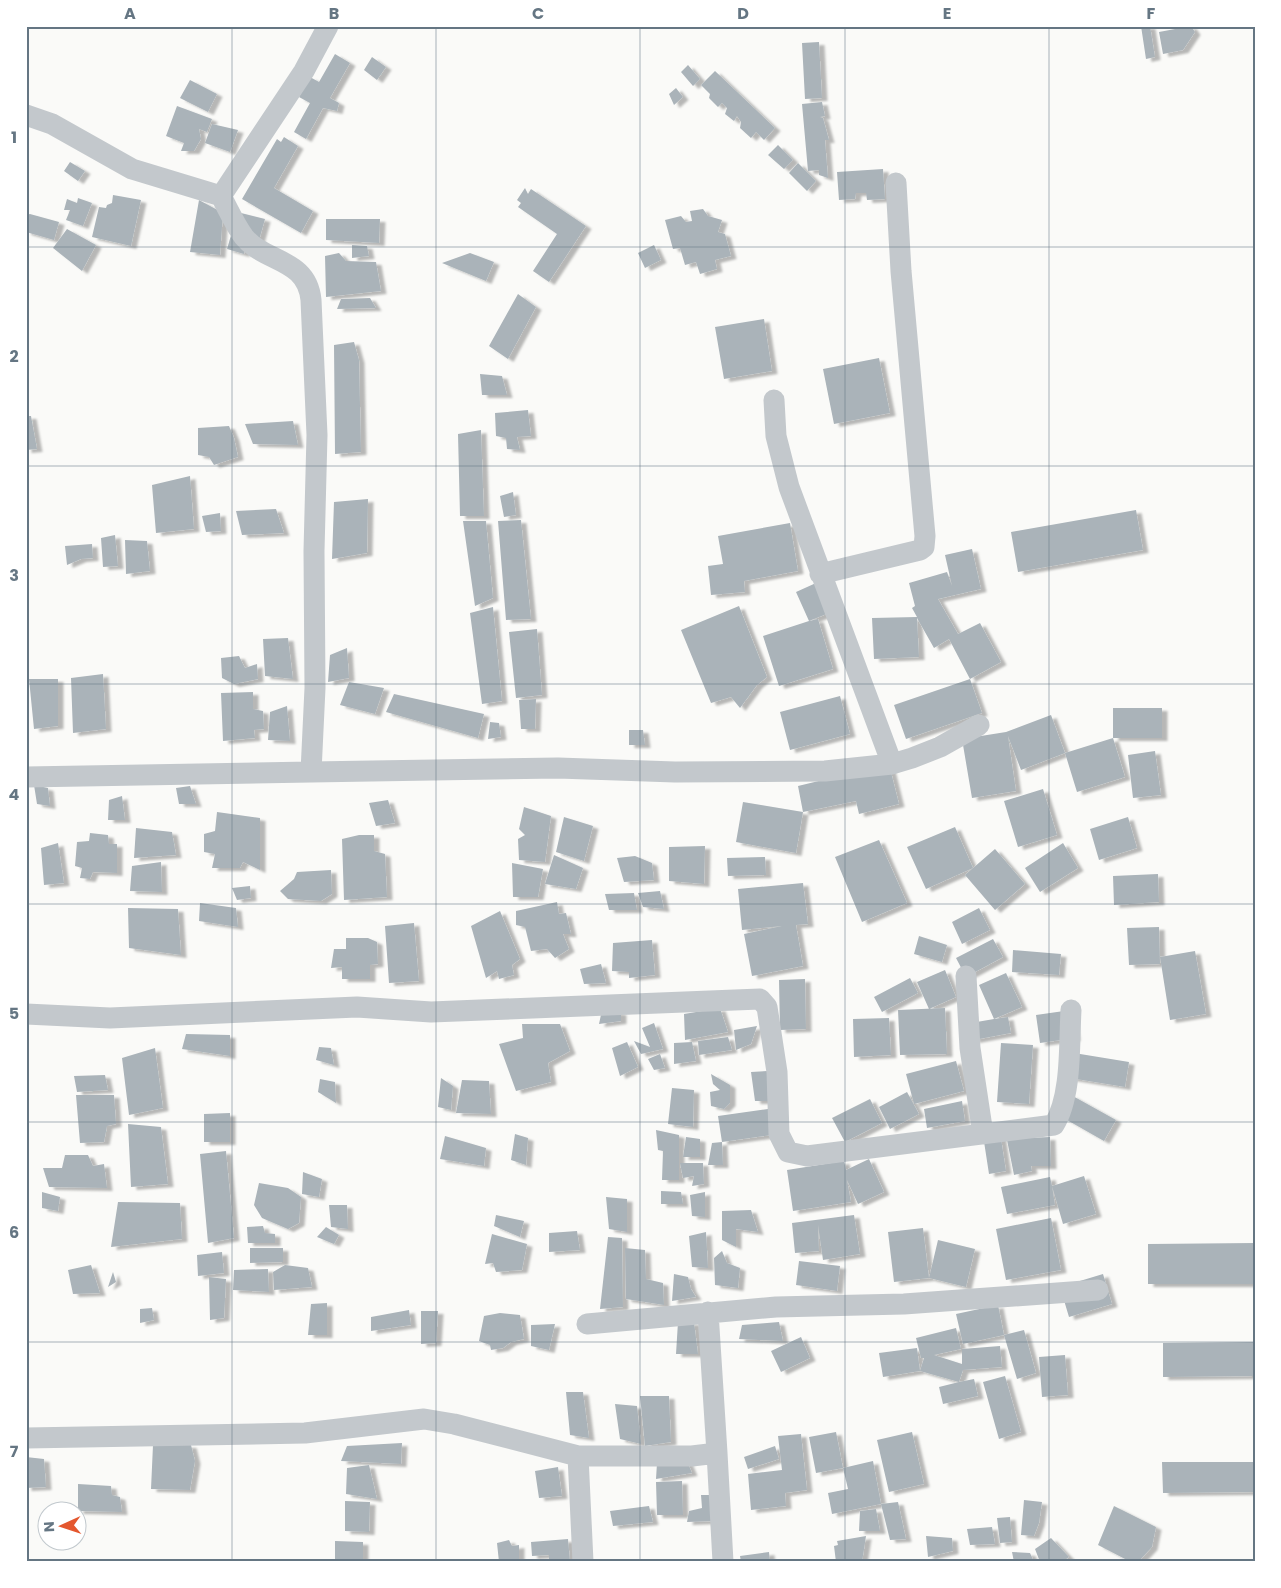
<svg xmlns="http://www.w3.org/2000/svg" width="1281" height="1588" font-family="Poppins,sans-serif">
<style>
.building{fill:#aab3b9;filter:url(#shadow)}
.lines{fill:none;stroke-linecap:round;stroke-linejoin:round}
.minor{stroke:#c3c8cc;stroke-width:21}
.grid{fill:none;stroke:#657683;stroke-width:1;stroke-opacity:0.55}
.neatline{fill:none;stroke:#657683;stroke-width:2}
.grid-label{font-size:16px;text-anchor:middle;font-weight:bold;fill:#657683}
</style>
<defs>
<filter id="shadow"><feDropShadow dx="5.5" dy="3" stdDeviation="1" flood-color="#0004"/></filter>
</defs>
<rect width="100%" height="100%" fill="#fafaf8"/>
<path class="building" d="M1141,26H1150L1155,57L1146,59Z
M1191,26L1195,32L1183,50L1163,54L1159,32Z
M819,42L822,98L805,99L802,43Z
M335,54L350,63L330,98L339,103L337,111L323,108L306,139L294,132L310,103L299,97L310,77L319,82Z
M372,57L386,67L377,80L364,70Z
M688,65L700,79L693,86L681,72Z
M715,71L775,128L764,140L756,132L751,138L740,128L741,122L737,116L734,121L725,114L727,108L722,103L718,107L709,98L710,94L701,85Z
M190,80L217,94L208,112L180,98Z
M676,88L683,97L674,105L669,94Z
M822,102L825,116L820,117L823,118L829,140H825L828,178L819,175V170L808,171L802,104Z
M177,106L212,119L207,132L199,129L201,139L194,151H181L184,143L166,136Z
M212,124L238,130L230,152L205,143Z
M284,137L298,146L274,188L313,211L301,233L242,199L277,139L281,142Z
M778,145L793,160L784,169L768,155Z
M70,162L85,171L78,181L64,171Z
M798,163L816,181L807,191L789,173Z
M883,169L885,199L867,200L866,193H856L855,199L839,200L837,172Z
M525,188L528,194L531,189L586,226L549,282L533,271L557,234L518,207L521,203L517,200Z
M113,195L141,200L131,246L92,237L99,207L106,208L107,205L112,203Z
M78,198L92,203L83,226L66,220L70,210H64L67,199L77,203Z
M199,200L223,213L220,255L190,252Z
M703,209L708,216L722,220L718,232L725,234L731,256L715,260L717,269L700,274L696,262L685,265L680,248L673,249L665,220L681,216L686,222L692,221L690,211Z
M237,212L265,219L258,244Z
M30,214L59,222L54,240L26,232V215Z
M326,219H380L379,243L326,240Z
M234,225L245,246L244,254L227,249Z
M67,229L96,245L82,271L53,248Z
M352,245L367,246L369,256L352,258Z
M654,245L661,260L645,268L638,253Z
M339,253L346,261L376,262L381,291L326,297L325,256Z
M470,253L494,262L486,281L442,263Z
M518,294L536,307L508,359L489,346Z
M370,298L376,308L337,309L341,299Z
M764,319L772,371L724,379L715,327Z
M354,342L359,360L361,452L335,454L334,345Z
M879,358L890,413L834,424L823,369Z
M480,374L502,376L507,395H482Z
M528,410L531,436L517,437L520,450L507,449L506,438L496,436L495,413Z
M26,416H31L37,449L26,450Z
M293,421L298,445L253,444L245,424Z
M229,426L234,438L238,457L214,465L209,457L198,455V428Z
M481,430L484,516H460L458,434Z
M190,476L194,529L156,533L152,485Z
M513,492L516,515L504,517L500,496Z
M368,499L367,553L332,559L334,502Z
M276,509L284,533L242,535L236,511Z
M1136,510L1143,550L1018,572L1011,532Z
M220,513L221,531L206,532L202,516Z
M521,520L531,619L506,620L498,521Z
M463,521H486L493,598L475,606Z
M790,523L798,571L744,581L745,592L711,595L708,566L723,564L718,536Z
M115,535L118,566L103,567L101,538Z
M125,540L147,541L150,571L126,574Z
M92,544L93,558L81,559L67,565L65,546Z
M972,549L981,589L938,599L958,634L980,623L1001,662L970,679L949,639L934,648L917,618L919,657L874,659L872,618L917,617L912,608L915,606L909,583L947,572L952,586L945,555Z
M816,583L829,613L809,621L818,619L833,669L779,686L763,636L809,621L796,592Z
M739,606L767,677L757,685L740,708L731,697L711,703L681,630Z
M493,607L502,701L482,704L470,613Z
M537,629L542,695L516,698L509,632Z
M288,638L293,679L265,676L263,639Z
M347,648L349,678L328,682L330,655Z
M239,656L245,668L257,664L258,679L234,684L222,678L221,658Z
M103,674L106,729L73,733L71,678Z
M29,679H58V726L34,729Z
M970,679L982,713L906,739L894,705Z
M349,682L384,688L375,714L340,705Z
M253,692V709L263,711L264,729L254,730L255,738L223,741L221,693Z
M394,694L484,714L478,738L386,712Z
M840,696L850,734L790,750L780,712Z
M536,699L535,729H521L519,700Z
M287,706L290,741L268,740L270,712Z
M1113,708H1162V738H1113L1125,777L1077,792L1065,753L1113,738Z
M1051,715L1065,753L1021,770L1008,736L1016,791L972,798L962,739L1006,732Z
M490,722L499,723L501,737L488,739Z
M629,730H643L645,745H629Z
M1155,751L1161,795L1133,798L1128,755Z
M889,764L899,804L859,814L856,801L803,812L798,786Z
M34,785L48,788L50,806L37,804Z
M190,786L196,804H179L176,788Z
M1043,789L1057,835L1018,847L1004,801Z
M122,796L125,820H108L109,800Z
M388,800L395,823L376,826L369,803Z
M743,802L803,812L796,853L736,842Z
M524,807L551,816L545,862L519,860L518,839L525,835L519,829Z
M217,812L260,818V870L243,862L240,868H212L215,854L204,852V834L215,831Z
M564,817L593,826L584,861L556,852Z
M1128,817L1137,848L1099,860L1090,829Z
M955,827L973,868L926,889L907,847Z
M136,828L172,832L176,855L134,858Z
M90,833L108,835L109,844H117V873L93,872L90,879L80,878L82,868L75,866L77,842L89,841Z
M359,835H374V851L385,854L387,897L344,900L342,839Z
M879,840L907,903L862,922L835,857Z
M58,843L64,883L44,885L41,848Z
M1063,843L1078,868L1040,892L1025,868Z
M705,846L704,884L669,881V847Z
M995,849L1025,884L995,910L965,875Z
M554,855L583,868L576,889L545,884Z
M635,856L652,863L654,880L624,882L617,858Z
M765,857L766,875L728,876L727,858Z
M161,862L162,892L130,891L132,866Z
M512,863L543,869L538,897H513Z
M331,870L332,894L321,901L288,899L280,891L294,879L297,872Z
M1158,874L1159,902L1114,905L1113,876Z
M803,883L808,924L796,925L803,966L752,976L744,934L782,926L742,930L738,889Z
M250,886L251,898L237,900L232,888Z
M660,891L664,909L643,907L638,893Z
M634,893L637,910H609L605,894Z
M557,902L559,914L566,913L571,934H563L569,949L555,958L547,949L531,951L525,927L516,925V911Z
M200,903L236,908L238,927L199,921Z
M128,908L178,909L181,955L129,948Z
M979,908L990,930L962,944L952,922Z
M500,911L520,959L512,965L514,975L499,979L497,971L486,978L471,926Z
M414,923L419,981L389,983L385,926Z
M1159,927L1160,964L1129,965L1127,928Z
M919,936L947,945L942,962L914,954Z
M346,938H368L377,942L378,964L370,965V979H342V967L331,968L334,949H346Z
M993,939L1003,957L966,977L956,958Z
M652,940L655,975L629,978V972L612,971L613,943Z
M1013,950L1061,954L1059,975L1012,972Z
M1195,951L1206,1014L1170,1020L1160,957Z
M601,964L606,983L584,984L580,969Z
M945,970L956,997L929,1009L917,982Z
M1006,973L1022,1007L994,1019L1008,1017L1011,1033L974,1040L971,1023L994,1019L979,985Z
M910,978L918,993L882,1012L874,997Z
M805,979L806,1029L780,1030L779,980Z
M720,1008L728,1032L685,1040L684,1014Z
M945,1008L947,1054L900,1055L898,1010Z
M602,1010L621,1012V1021L599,1024Z
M1071,1010L1075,1038L1040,1043L1036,1015Z
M889,1018L891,1055L854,1057L853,1019Z
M654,1023L663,1049L641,1054L634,1041L650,1047L642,1028Z
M522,1024H560L570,1051L548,1063L551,1082L516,1091L499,1044L523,1038Z
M757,1026L751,1044L736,1050L734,1030Z
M186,1034L230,1035V1056L182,1049Z
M728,1037L732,1050L699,1055L698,1041Z
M627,1042L638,1067L620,1076L612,1048Z
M692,1042L696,1061L674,1064V1043Z
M1001,1043L1033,1045L1029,1104L997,1102Z
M319,1047L331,1048L334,1065L316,1060Z
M155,1048L163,1108L129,1115L122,1058Z
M1074,1053L1129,1062L1125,1087L1070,1078Z
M660,1054L665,1068L654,1070L648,1059Z
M956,1061L964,1091L914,1104L906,1074Z
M767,1071L768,1101H755L751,1072Z
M711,1074L730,1085V1103L724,1109L711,1106L710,1092L720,1090L713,1084Z
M105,1075L108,1090L77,1092L74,1076Z
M441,1078L453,1086L451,1110L438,1107Z
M320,1079L335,1082L336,1103L318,1092Z
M462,1080L489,1081L491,1114L456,1113Z
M672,1088L694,1090L693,1127L668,1124Z
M907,1092L919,1114L890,1129L879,1107Z
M76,1095H114L116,1124L107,1126L104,1142L80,1143Z
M1071,1095L1116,1120L1104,1141L1060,1116Z
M870,1099L882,1123L845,1142L832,1118Z
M962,1101L965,1121L927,1128L924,1109Z
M775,1108L779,1134L722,1142L718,1116Z
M230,1113V1142H204V1114Z
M128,1124L161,1127L168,1184L131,1187Z
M656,1130L679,1135V1180H662L663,1151L658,1150Z
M1000,1132L1006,1171L989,1174L983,1135Z
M515,1134L528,1138L526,1165L511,1160Z
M1006,1135L1026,1138L1050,1137L1051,1166H1031L1032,1171L1014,1175Z
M445,1136L486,1148L484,1166L440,1159Z
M686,1137L700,1139V1157H683Z
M722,1142L723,1165H708L712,1143Z
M226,1151L234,1238L208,1243L200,1154Z
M65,1155H88L93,1166L104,1164L107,1188L49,1187L43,1168H62Z
M869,1159L884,1192L858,1204L847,1180L851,1202L793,1211L787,1170L844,1161L846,1170Z
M680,1163H703L704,1184L692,1186L694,1176L683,1178Z
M303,1172L322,1179L319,1197L302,1194Z
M1084,1176L1096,1214L1063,1224L1052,1186L1055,1205L1007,1214L1001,1187L1050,1177L1052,1186Z
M259,1183L288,1188L301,1197L299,1223L288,1229L262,1218L254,1205Z
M661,1191L681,1192L683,1204H661Z
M42,1192L60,1197L58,1211L42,1208Z
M705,1192V1217L692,1216L690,1195Z
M606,1197L627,1199V1232L609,1229Z
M118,1202L180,1203L182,1239L111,1247Z
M329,1205H347L348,1229L331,1227Z
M751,1210L758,1232L736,1229V1247L722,1240V1211Z
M496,1215L524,1221L520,1237L494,1226Z
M854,1215L860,1254L823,1260L818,1225L819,1251L795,1253L792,1223Z
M1051,1218L1061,1270L1006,1280L996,1229Z
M263,1226L265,1233L275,1234V1243H248L247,1227Z
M326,1227L339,1235L334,1244L317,1237Z
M923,1228L929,1278L938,1240L975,1249L966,1287L929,1278L894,1282L888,1232Z
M577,1231L580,1250L549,1252V1233Z
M706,1232L708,1268L692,1267L689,1236Z
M492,1234L527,1244L522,1270L496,1272L493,1263L485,1264Z
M608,1237L622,1238L623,1307L600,1309Z
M1255,1243V1284H1148V1244Z
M250,1248H283V1262L250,1263Z
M625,1248L645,1250L646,1279L663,1283L664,1305L626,1299Z
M722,1251L727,1263L740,1268L738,1288L715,1285L714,1258Z
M222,1252L224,1273L198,1276L197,1255Z
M799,1261L840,1266L837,1291L796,1285Z
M91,1265L100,1293L73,1294L68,1270Z
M285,1265L308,1268L312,1287L274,1290L273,1272Z
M268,1269L269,1292L233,1290L234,1270Z
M113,1272L116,1282L108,1287Z
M674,1274L688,1277L691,1289L696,1297L672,1301Z
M1103,1274L1112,1304L1069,1317L1060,1287Z
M209,1277L226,1279L224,1318L210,1320Z
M327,1303V1335H308L311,1304Z
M998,1305L1004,1335L1024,1330L1036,1373L1017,1379L1004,1335L963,1344L956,1314Z
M152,1308L154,1320L140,1323V1309Z
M409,1310L411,1325L371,1331V1317Z
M421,1311H438L436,1343L421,1344Z
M500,1313L520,1315L524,1339L511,1342L503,1348L491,1350L490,1345L479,1341L484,1316Z
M678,1322H694L698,1354H676Z
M779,1322L783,1341L739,1339L742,1325Z
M555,1324L549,1350L531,1346V1325Z
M956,1328L961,1349L934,1355L962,1364V1349L1000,1346L1002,1367L963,1370L959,1382L974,1379L978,1396L943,1404L939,1387L959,1382L920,1371L924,1358H921L916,1338Z
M801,1337L810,1358L781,1372L771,1351Z
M1255,1342V1376L1163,1377V1343Z
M917,1348L920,1371L883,1377L879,1353Z
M1065,1355L1068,1395L1042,1397L1039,1357Z
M1005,1376L1021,1432L999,1439L983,1382Z
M566,1392H583L589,1438L570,1435Z
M640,1396H669L671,1442L645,1446Z
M615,1404L637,1406L641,1444L620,1439Z
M836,1432L843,1468L816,1473L809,1437Z
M912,1432L924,1484L889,1492L877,1440Z
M801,1434L807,1490L785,1493L786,1506L751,1510L748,1474L782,1470L778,1436Z
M402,1443L401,1464L341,1461L347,1446Z
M153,1445H191L195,1461L190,1490L151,1489Z
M775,1446L779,1459L748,1469L744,1457Z
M26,1457L44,1459L46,1487L26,1488Z
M687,1461L692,1473L656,1479L657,1463Z
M873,1461L881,1504L898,1502L906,1539L890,1540L881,1504L832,1514L828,1493L848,1489L843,1468Z
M1162,1462H1255V1492L1163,1493Z
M369,1465L377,1499L346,1494L347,1468Z
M558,1467L562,1496L539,1498L535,1471Z
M682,1481L683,1515H657L656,1482Z
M78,1484L111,1486L112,1495L120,1497L122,1512L78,1511Z
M701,1495H710L713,1521L687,1522L689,1511L702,1508Z
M1024,1500L1042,1502L1039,1523L1034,1536L1021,1535Z
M345,1501L370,1502L369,1532L345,1531Z
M649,1506L653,1522L613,1526L610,1511Z
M1114,1506L1156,1527L1152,1547L1138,1562H1131L1098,1545Z
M876,1509L880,1531H859L860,1511Z
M1010,1517L1012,1542L1000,1543L997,1518Z
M992,1527L995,1544L970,1545L967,1529Z
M866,1536L862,1562H836L834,1546L838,1545L837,1541Z
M926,1536L952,1538L953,1551L928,1557Z
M1051,1538L1069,1557L1062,1562H1040L1035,1549Z
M568,1539L570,1562H549V1555L532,1556L531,1542Z
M509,1540L512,1546L519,1545V1562H499L497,1543Z
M335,1541L363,1542V1562H335Z
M769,1552L770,1562H741L740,1556Z
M1012,1552L1030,1553L1034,1562H1014Z"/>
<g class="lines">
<path class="minor" d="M26,115L52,124L132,169L221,196C228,209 235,225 244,237C265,263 307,258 311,300L317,435L314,551L315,688L311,772L26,777
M221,196L304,71L328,26
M774,400L776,436L789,487L892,764
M820,574L920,550L924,547L925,536L901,271L896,183
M311,772L558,768L675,772L825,771L892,764L912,758L940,747L979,725
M966,976L970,1048L983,1134
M26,1014L110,1018L357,1007L431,1012L760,999L767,1007L777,1072L779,1134L788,1152L807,1156L1054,1125C1072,1096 1069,1044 1071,1010
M708,1312L717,1453
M587,1324L776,1307L904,1304L1098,1290
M26,1438L305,1433L424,1419L454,1424L578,1456H692L717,1453L723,1562
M578,1456L583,1562"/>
</g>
<path class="grid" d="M232,26V1562M436,26V1562M640,26V1562M845,26V1562M1049,26V1562M26,247H1255M26,466H1255M26,684H1255M26,904H1255M26,1122H1255M26,1342H1255"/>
<rect width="1281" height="1588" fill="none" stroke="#ffffff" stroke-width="55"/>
<g transform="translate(62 1526) rotate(267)"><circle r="24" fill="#ffffff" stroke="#c1c8cd"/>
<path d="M0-4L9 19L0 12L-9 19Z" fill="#e4572e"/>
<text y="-8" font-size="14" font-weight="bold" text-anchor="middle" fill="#657683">N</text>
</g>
<rect x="28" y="28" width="1226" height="1532" class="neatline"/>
<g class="grid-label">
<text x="130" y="19">A</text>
<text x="334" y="19">B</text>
<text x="538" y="19">C</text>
<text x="743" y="19">D</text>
<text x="947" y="19">E</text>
<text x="1151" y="19">F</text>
<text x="14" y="143">1</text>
<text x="14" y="362">2</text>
<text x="14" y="581">3</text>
<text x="14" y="800">4</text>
<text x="14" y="1019">5</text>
<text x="14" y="1238">6</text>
<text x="14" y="1457">7</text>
</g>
</svg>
